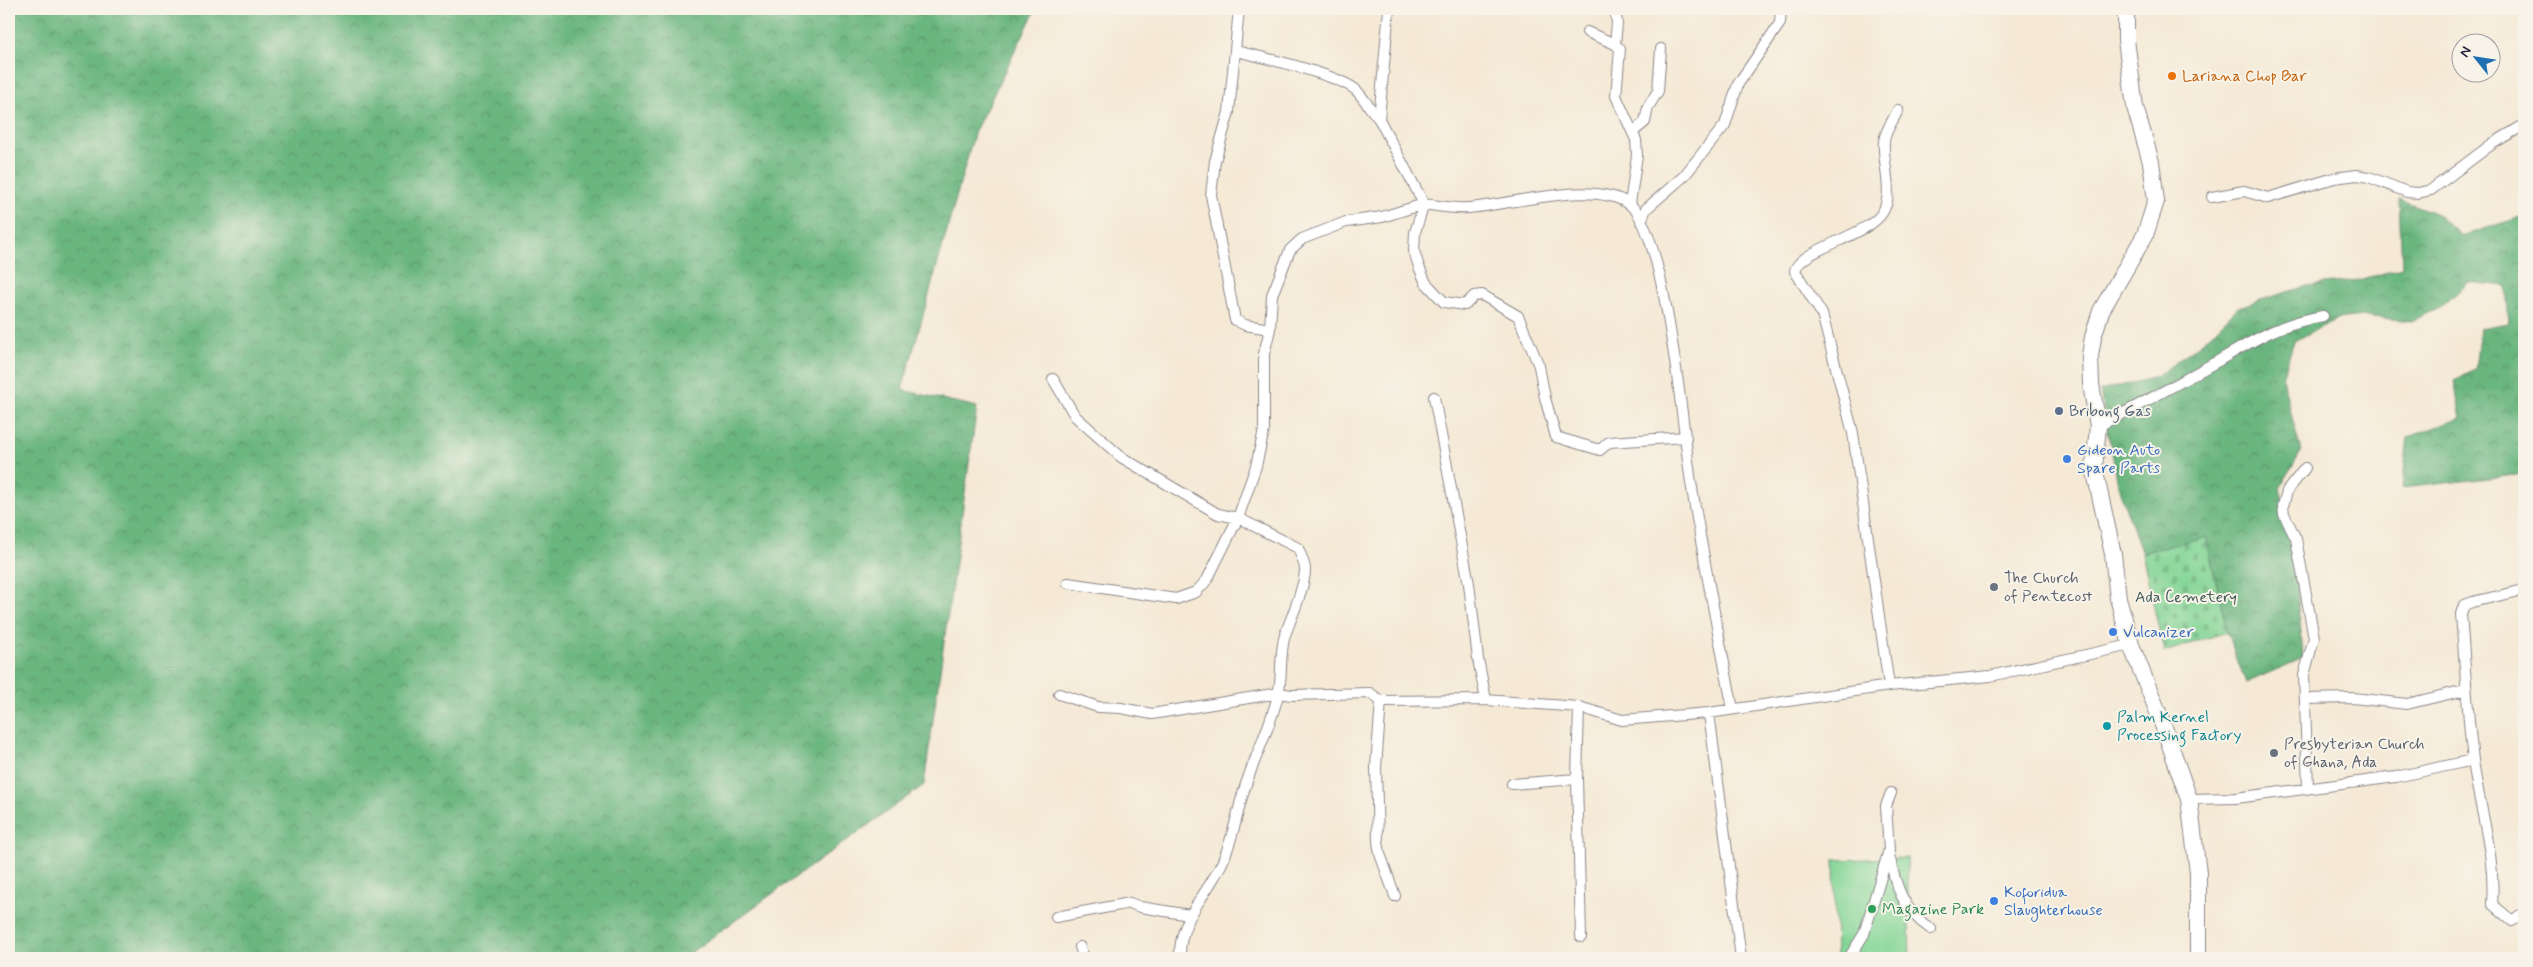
<svg xmlns="http://www.w3.org/2000/svg" width="2533" height="967" font-family="Mynerve,sans-serif">
<style>
.forest{fill:url(#forest-crowns);stroke:#466c5d}
.cemetery{fill:url(#cemetery-stones);stroke:#537c68}
.park{fill:#84d596;stroke:#537c68}
.lines{fill:none;stroke-linecap:round;stroke-linejoin:round}
.minor-casing{stroke:#8c8688;stroke-width:12}
.primary-casing{stroke:#8c8688;stroke-width:18}
.minor{stroke:#fff;stroke-width:10}
.primary{stroke:#fff;stroke-width:16}
.food-dot{fill:#e8710a;stroke:#f7f3e8;stroke-width:2}
.service-dot{fill:#5c6f8a;stroke:#f7f3e8;stroke-width:2}
.shop-dot{fill:#3f7fe0;stroke:#f7f3e8;stroke-width:2}
.worship-dot{fill:#6b7280;stroke:#f7f3e8;stroke-width:2}
.culture-dot{fill:#0f9aa8;stroke:#f7f3e8;stroke-width:2}
.leisure-dot{fill:#2e9e5b;stroke:#f7f3e8;stroke-width:2}
.labels{text-anchor:middle;dominant-baseline:central;stroke-width:4;stroke-linejoin:round;paint-order:stroke}
.food-label{font-size:16px;fill:#c56008;stroke:#f7f3e8;text-anchor:start}
.service-label{font-size:16px;fill:#4e5e75;stroke:#f7f3e8;text-anchor:start}
.shop-label{font-size:16px;fill:#366cbe;stroke:#f7f3e8;text-anchor:start}
.worship-label{font-size:16px;fill:#5b616d;stroke:#f7f3e8;text-anchor:start}
.park-label{font-size:16px;fill:#3f5856;stroke:#f7f3e8}
.culture-label{font-size:16px;fill:#0d838f;stroke:#f7f3e8;text-anchor:start}
.leisure-label{font-size:16px;fill:#27864d;stroke:#f7f3e8;text-anchor:start}
</style>
<defs>
<pattern id="forest-crowns" width="20" height="18" patternUnits="userSpaceOnUse" patternTransform="scale(1.25)"><rect width="20" height="18" fill="#6bb67f"/><path d="M2 6a3 3 0 1 1 6 0M12 15a3 3 0 1 1 6 0" fill="none" stroke="#589469"/></pattern>
<pattern id="cemetery-stones" width="16" height="16" patternUnits="userSpaceOnUse" patternTransform="scale(1.25)"><rect width="16" height="16" fill="#84d596"/><path d="M2 7V4a2 2 0 0 1 4 0v3zM10 15v-3a2 2 0 0 1 4 0v3z" fill="#72b782"/></pattern>
</defs>
<rect width="100%" height="100%" fill="#f7f3e8"/>
<filter id="ink" filterUnits="userSpaceOnUse"><feTurbulence type="fractalNoise" baseFrequency=".02" numOctaves="2"/><feDisplacementMap in="SourceGraphic" scale="10" xChannelSelector="R" yChannelSelector="G"/><feConvolveMatrix kernelMatrix="1 2 1 2 8 2 1 2 1" color-interpolation-filters="sRGB"/></filter>
<filter id="wash" filterUnits="userSpaceOnUse"><feTurbulence type="fractalNoise" baseFrequency=".0096" numOctaves="4" result="noise"/><feDisplacementMap in="SourceGraphic" scale="20" xChannelSelector="R" yChannelSelector="G"/><feGaussianBlur stdDeviation="1.12" result="paint"/><feColorMatrix in="noise" values="0 0 0 0 0 0 0 0 0 0 0 0 0 0 0 0 0 1.4 0 .05"/><feComposite in="paint" operator="in"/></filter>
<g filter="url(#wash)">
<rect width="100%" height="100%" fill="#f5e9d5"/>
<path class="forest" d="M9,9H1036L975,131L902,390L977,407L924,785L683,958H9Z
M2399,199L2435,213L2462,236L2524,216V474L2402,488L2408,437L2461,418L2454,381L2475,370L2480,328L2509,323L2506,286L2468,282L2438,309L2411,321L2363,316L2337,319L2294,341L2282,378L2301,452L2280,488L2294,545L2303,658L2246,683L2227,632L2206,537L2142,553L2119,489L2100,391L2156,377L2205,340L2238,307L2307,286L2359,280L2402,268Z"/>
<path class="cemetery" d="M2206,537L2227,632L2164,652L2142,553Z"/>
<path class="park" d="M1907,858L1910,958H1836L1834,860Z"/>
</g>
<g filter="url(#ink)">
<g class="lines">
<defs>
<path id="minor" d="M1239,9L1229,112L1215,161L1211,195L1235,320L1245,325L1270,329
M1389,9L1379,119L1424,204C1438,206 1454,209 1469,208C1511,205 1592,179 1629,204C1666,229 1683,433 1691,482C1703,558 1718,633 1733,709
M1615,9L1617,23L1615,44
M1587,32L1615,44L1620,49L1616,96L1636,140L1637,155L1630,204
M1236,51C1261,57 1341,75 1357,91C1365,100 1371,110 1379,119
M1634,131L1645,122L1648,107L1658,91L1661,49
M2212,197L2244,191L2268,198L2334,178L2357,175L2369,177L2407,192L2418,193L2431,190L2492,144L2524,125
M1424,204L1415,232L1414,251L1419,267L1426,283L1444,302L1465,305L1474,296L1482,295L1518,316L1539,366L1545,398L1556,437L1600,450L1609,442L1686,437
M1641,221L1646,209L1684,176L1725,125L1738,84L1780,23L1781,9
M1053,379L1075,416L1121,457L1218,514L1238,518L1298,548C1300,554 1305,563 1305,570C1305,587 1291,618 1285,635C1279,654 1283,675 1278,695C1271,725 1256,754 1246,784C1237,810 1234,837 1222,863C1207,895 1178,920 1180,958
M1434,397L1469,584L1478,659L1486,700
M2098,426C2139,406 2178,383 2218,361C2256,339 2278,324 2323,316
M2305,468L2287,491L2283,506L2284,514L2296,539L2314,638L2304,675L2308,788
M1068,583L1176,599L1196,592L1207,580L1238,518L1256,466L1264,430V354L1270,329L1272,295L1290,250L1302,239L1346,222L1382,217L1424,204
M2524,590L2472,602L2464,605L2461,614C2465,663 2467,711 2473,760C2479,808 2496,855 2492,904L2512,921L2524,912
M1889,686L1853,433L1822,314L1795,271C1798,250 1868,236 1882,213C1895,194 1882,163 1884,141C1885,131 1894,119 1898,110
M1059,694L1098,707L1121,708L1152,714L1279,693L1291,695L1370,693L1381,701L1486,700L1579,707L1622,720L1709,713L1889,686L1990,676L2131,645
M2306,699L2353,698L2407,704L2465,690
M1381,701L1376,767L1378,841L1380,854L1395,896
M1579,707L1577,779L1581,937
M1709,713L1741,958
M1512,784L1577,779
M2189,799L2236,798L2396,777L2473,760
M1889,854C1895,885 1903,911 1931,929
M1056,917L1130,903L1140,907L1190,915
M1080,947L1084,958
M1849,958L1864,934L1889,850L1886,806L1891,793"/>
<path id="primary" d="M2126,9V40L2135,107L2151,162L2156,201L2145,235L2101,311L2093,337L2090,356L2091,384L2098,426L2094,468L2113,554L2118,598L2131,645L2162,722L2189,799L2198,873V958"/>
</defs>
<use href="#minor" class="minor-casing"/>
<use href="#primary" class="primary-casing"/>
<use href="#minor" class="minor"/>
<use href="#primary" class="primary"/>
</g>
</g>
<circle class="food-dot" cx="2172" cy="76" r="5"/>
<circle class="service-dot" cx="2059" cy="411" r="5"/>
<g class="shop-dot">
<circle cx="2067" cy="459" r="5"/>
<circle cx="2113" cy="632" r="5"/>
<circle cx="1994" cy="901" r="5"/>
</g>
<g class="worship-dot">
<circle cx="1994" cy="587" r="5"/>
<circle cx="2274" cy="753" r="5"/>
</g>
<circle class="culture-dot" cx="2107" cy="726" r="5"/>
<circle class="leisure-dot" cx="1872" cy="909" r="5"/>
<g class="labels">
<g class="food-label">
<text x="2182" y="76">Lariana Chop Bar</text>
</g>
<g class="service-label">
<text x="2069" y="411">Bribong Gas</text>
</g>
<g class="shop-label">
<text x="2077" y="450">Gideon Auto<tspan x="2077" dy="18">Spare Parts</tspan></text>
<text x="2123" y="632">Vulcanizer</text>
<text x="2004" y="892">Koforidua<tspan x="2004" dy="18">Slaughterhouse</tspan></text>
</g>
<g class="worship-label">
<text x="2004" y="578">The Church<tspan x="2004" dy="18">of Pentecost</tspan></text>
<text x="2284" y="744">Presbyterian Church<tspan x="2284" dy="18">of Ghana, Ada</tspan></text>
</g>
<g class="park-label">
<text x="2186" y="597">Ada Cemetery</text>
</g>
<g class="culture-label">
<text x="2117" y="717">Palm Kernel<tspan x="2117" dy="18">Processing Factory</tspan></text>
</g>
<g class="leisure-label">
<text x="1882" y="909">Magazine Park</text>
</g>
</g>
<rect width="2533" height="967" fill="none" stroke="#f7f3e8" stroke-width="30"/>
<g transform="translate(2476 58) rotate(300)"><circle r="24" fill="#f7f3e8" stroke="#a29fa3"/>
<path d="M0-4L9 19L0 12L-9 19Z" fill="#1f6fb2"/>
<text y="-8" font-size="14" font-weight="bold" text-anchor="middle" fill="#22223b">N</text>
</g>
</svg>
